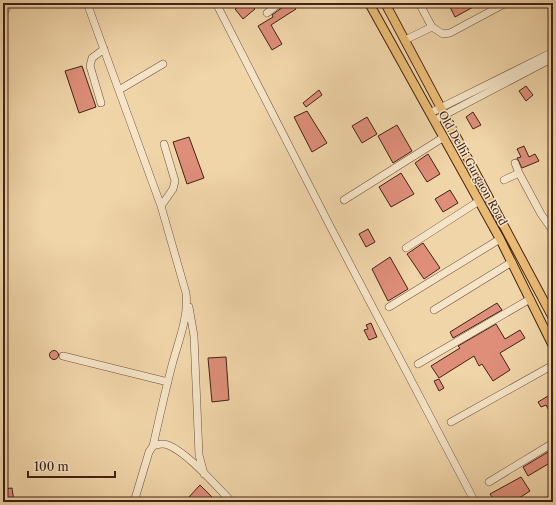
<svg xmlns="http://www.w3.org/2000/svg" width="556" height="505" font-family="'Libre Caslon Text',serif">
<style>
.building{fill:#de8e79;stroke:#422317}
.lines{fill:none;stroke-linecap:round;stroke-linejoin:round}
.minor-casing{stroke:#6e503c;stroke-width:8}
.major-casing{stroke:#422317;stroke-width:10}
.minor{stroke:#f5e4c7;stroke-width:7}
.major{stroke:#e8ba74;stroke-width:8}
.labels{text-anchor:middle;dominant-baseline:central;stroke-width:3;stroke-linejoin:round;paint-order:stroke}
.street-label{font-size:11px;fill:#422317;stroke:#f5e4c7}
</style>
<rect width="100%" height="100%" fill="#f0d5a9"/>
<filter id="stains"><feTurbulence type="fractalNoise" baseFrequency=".005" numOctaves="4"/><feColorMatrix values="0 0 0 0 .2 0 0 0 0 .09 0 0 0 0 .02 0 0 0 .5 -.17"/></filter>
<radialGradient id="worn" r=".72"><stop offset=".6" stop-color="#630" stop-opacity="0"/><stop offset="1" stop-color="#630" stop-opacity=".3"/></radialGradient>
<path class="building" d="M243,3H250L255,9L243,19L235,9Z
M285,3H292L296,9L271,25L282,44L272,50L258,26L273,17L272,15L283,7Z
M448,3H474L475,6L455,17Z
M82,66L96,107L79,113L65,71Z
M526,86L533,95L526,101L519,91Z
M319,90L322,95L306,107L303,103Z
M307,111L327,143L312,152L294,117Z
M473,112L481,125L473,129L466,117Z
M367,117L377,134L362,143L352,126Z
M397,125L412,151L393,163L378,136Z
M189,137L204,178L187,184L173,142Z
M524,146L529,157L535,154L539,161L522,168L517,158L521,157L517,149Z
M428,154L440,174L427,182L415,163Z
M401,173L414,194L391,207L379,187Z
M450,190L458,203L443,212L435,199Z
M368,229L375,242L366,247L359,234Z
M423,243L440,268L424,279L407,254Z
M390,257L408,289L388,301L372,269Z
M497,303L502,310L453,338L450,332Z
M371,323L377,337L369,340L364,330L368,329L366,325Z
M496,324L505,339L520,330L525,338L500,353L510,370L493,381L482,364L479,366L474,356L439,378L431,366L460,348L458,346Z
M49.5 355a4.5 4.5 0 1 1 9 0a4.5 4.5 0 1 1-9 0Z
M226,357L229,400L212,402L208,358Z
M439,379L444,388L439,391L434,381Z
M553,393V418L546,405L541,407L538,402Z
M553,449V461L528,476L523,467Z
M521,477L530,491L513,502H495L490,494Z
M200,485L217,502H192L188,498Z
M12,488L14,502H3V489Z"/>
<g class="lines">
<defs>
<path id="minor" d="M87,3L161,206L186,293C189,317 178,342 172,365C165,392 159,419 153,446
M216,3L330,226L475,502
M419,3L432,27L443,34L450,33L506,3
M267,13L280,3
M3,14L9,3
M405,40L432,27
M119,90L163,64
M101,103L90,66L92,58L104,49
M430,113L553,52
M435,120L553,58
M515,163L519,173
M504,180L519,173L541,214L553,231
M344,200L444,137
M161,206L173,189L175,181L164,144
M406,248L479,201
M189,307L194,336L199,455L204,474
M389,307L500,239
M434,310L512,262
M63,356L168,382
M418,364L530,299
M451,422L553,365
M489,482L553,443
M134,502L149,452L153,446C158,444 162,443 168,445C188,453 216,486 232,502"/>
<path id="major" d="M369,3L500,239L553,346
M385,3L553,318"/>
</defs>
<use href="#minor" class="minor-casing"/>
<use href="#major" class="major-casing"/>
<use href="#minor" class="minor"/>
<use href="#major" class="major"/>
</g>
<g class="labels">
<g class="street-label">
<text transform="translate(473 168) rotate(61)">Old Delhi Gurgaon Road</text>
</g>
</g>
<rect width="556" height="505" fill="none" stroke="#f0d5a9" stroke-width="16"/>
<rect x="4" y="4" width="548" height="497" fill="none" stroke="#422317" stroke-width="2"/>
<rect x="8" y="8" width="540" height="489" fill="none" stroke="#422317"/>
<path d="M28 471v6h87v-6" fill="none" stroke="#422317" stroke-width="2"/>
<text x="34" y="471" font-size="12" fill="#422317" stroke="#f5e4c7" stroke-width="3" paint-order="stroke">100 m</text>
<rect width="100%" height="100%" filter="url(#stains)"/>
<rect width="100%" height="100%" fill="url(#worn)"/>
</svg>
